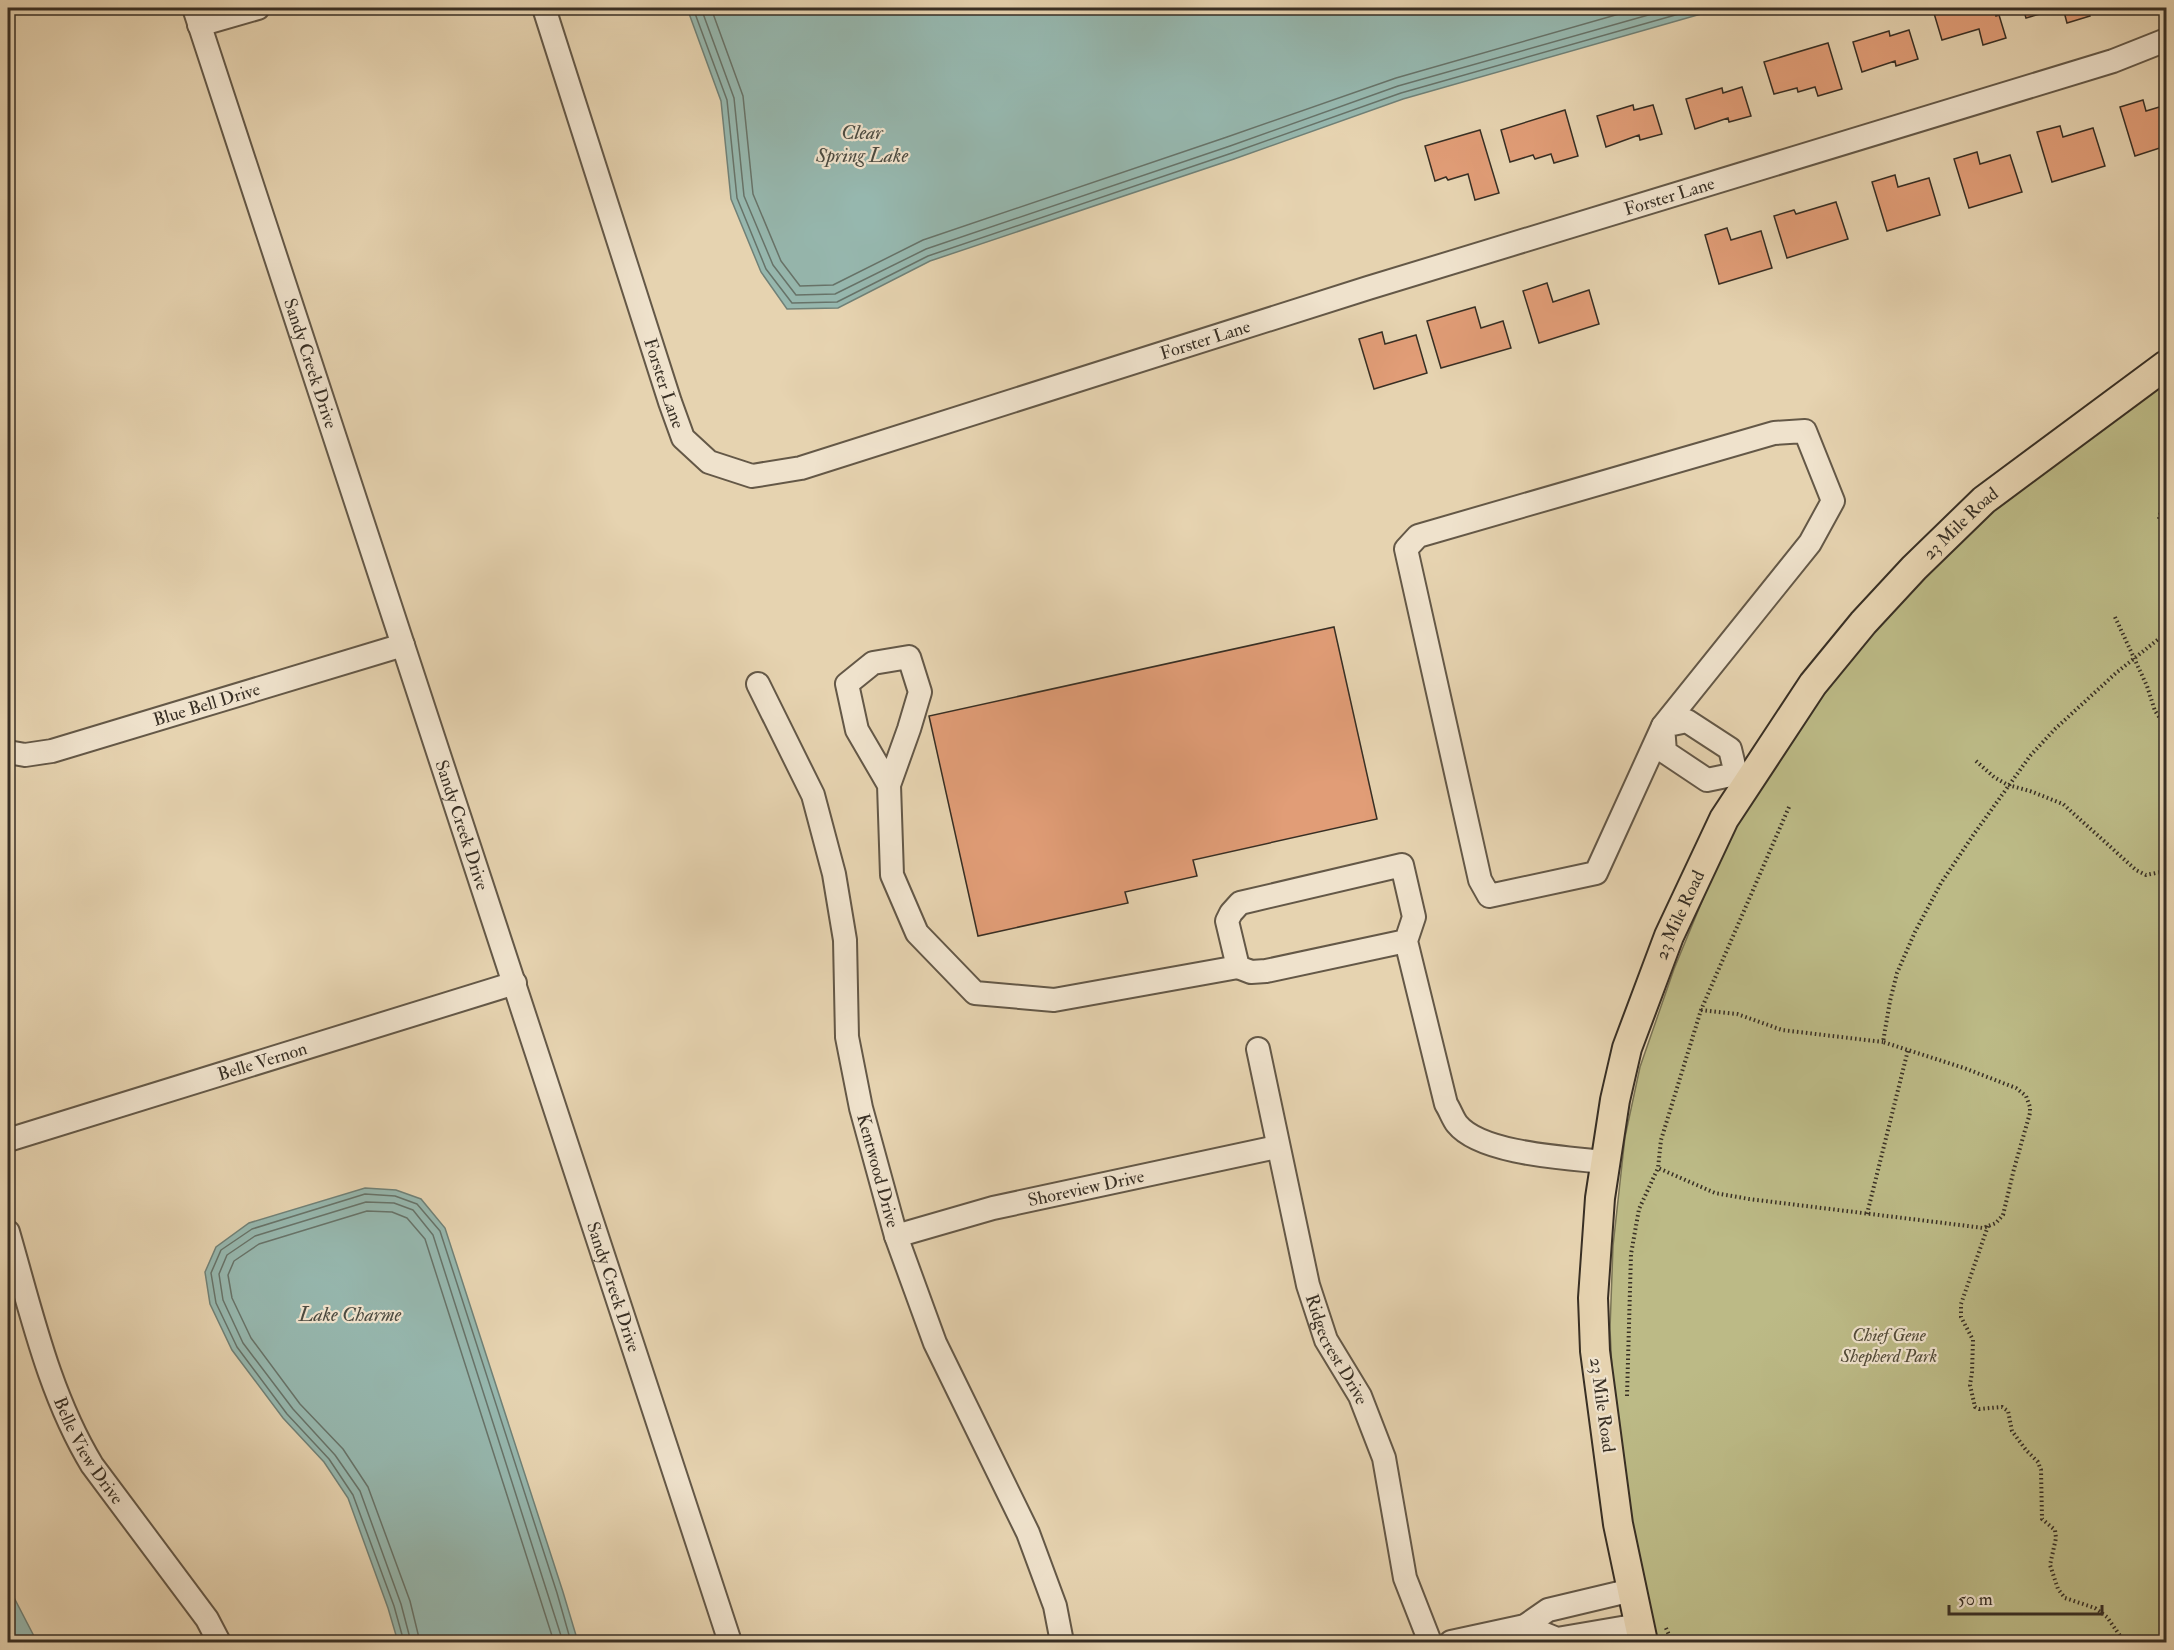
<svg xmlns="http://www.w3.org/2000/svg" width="2174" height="1650" font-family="'IM FELL Double Pica',serif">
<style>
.green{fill:#bcba86;stroke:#7a7455;stroke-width:1.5}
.water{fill:#96b7ae;stroke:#708177;stroke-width:1.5}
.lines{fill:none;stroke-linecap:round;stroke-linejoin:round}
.shore{stroke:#677369;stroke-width:1.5}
.building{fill:#e19d77;stroke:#382f24;stroke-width:1.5}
.minor-casing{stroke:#645847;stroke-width:26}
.major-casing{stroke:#382f24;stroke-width:32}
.path{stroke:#382f24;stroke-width:4;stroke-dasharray:1.5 3;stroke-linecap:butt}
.minor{stroke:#efe2cc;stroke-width:22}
.major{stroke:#e6d3b0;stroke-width:28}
.labels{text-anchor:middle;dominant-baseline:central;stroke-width:4.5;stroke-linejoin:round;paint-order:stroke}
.street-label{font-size:18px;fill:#382f24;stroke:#efe2cc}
.park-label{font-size:18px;font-style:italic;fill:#524b38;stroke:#efe2cc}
.water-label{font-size:20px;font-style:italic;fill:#4b4a40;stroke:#efe2cc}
</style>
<rect width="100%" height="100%" fill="#e6d3b0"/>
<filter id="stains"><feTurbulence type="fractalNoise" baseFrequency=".00333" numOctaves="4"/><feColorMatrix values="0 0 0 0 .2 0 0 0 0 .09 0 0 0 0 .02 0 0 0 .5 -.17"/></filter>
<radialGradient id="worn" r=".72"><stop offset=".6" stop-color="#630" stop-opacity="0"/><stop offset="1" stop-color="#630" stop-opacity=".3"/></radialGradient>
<path class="green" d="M2166,376V1642H1652L1615,1432L1610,1329L1613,1246L1625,1137L1640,1067L1674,969L1734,824L1822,687L1990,506Z"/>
<path class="water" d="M687,8H1722L1403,99L1234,159L930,261L838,308L787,309L761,272L731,199L721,101Z
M365,1188L396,1190L421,1199L445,1228L563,1592L578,1642H398L388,1608L348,1498L324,1462L283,1418L232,1350L210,1304L205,1272L216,1247L249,1223Z
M8,1586L37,1642H8Z"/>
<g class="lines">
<path class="shore" d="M693,8L727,100L737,198L766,269L792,303L837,302L928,256L1232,153L1401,93L1700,8
M701,8L734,98L744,196L773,265L796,295L835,294L926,249L1230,146L1398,86L1673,8
M711,8L743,96L753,194L781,261L800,286L833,285L923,240L1227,137L1396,78L1640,8
M404,1642L394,1606L353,1495L329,1459L287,1414L237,1347L216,1303L211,1273L221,1250L252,1229L365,1194L395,1196L417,1204L440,1231L557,1593L571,1642
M411,1642L401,1604L360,1491L335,1455L293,1409L243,1343L223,1300L219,1274L227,1255L255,1236L366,1202L394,1203L413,1210L433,1235L563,1642
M420,1642L410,1601L368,1487L343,1449L300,1404L251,1338L232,1298L228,1275L234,1261L259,1244L367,1211L392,1212L407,1218L425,1239L554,1642"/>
</g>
<path class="building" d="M1940,8H1994L1996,16L1999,15L2006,38L1983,45L1979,29L1942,40L1933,10Z
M2023,8H2061L2026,18Z
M2063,8H2087L2090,16L2067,23Z
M1909,30L1918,59L1896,66L1895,61L1862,72L1853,42L1889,31L1890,36Z
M1828,43L1842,89L1818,96L1815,87L1798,92L1797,88L1774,94L1764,62Z
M1742,87L1751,116L1729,122L1728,118L1695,129L1686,99L1722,88L1723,93Z
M2143,100L2146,111L2166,105V146L2135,156L2120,107Z
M1633,105L1634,110L1653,105L1662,134L1640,140L1639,135L1606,147L1597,116Z
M1565,110L1578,156L1554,163L1551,154L1535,159L1533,155L1510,162L1501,130Z
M2060,126L2063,137L2093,128L2105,166L2052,182L2037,132Z
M1480,130L1499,193L1475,200L1468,174L1448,180L1446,177L1435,181L1425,146Z
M1977,152L1980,164L2010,155L2022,192L1969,208L1954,159Z
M1895,175L1898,187L1929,178L1940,215L1887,231L1872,182Z
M1836,202L1848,239L1787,258L1774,216L1794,210L1796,214Z
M1727,228L1731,240L1761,231L1772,268L1719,284L1705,235Z
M1547,283L1553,302L1589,290L1599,324L1539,343L1523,291Z
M1475,307L1481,328L1503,321L1511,348L1441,368L1427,321Z
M1382,332L1385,344L1416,335L1427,373L1374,389L1359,339Z
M1334,627L1377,819L1193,860L1197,876L1125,892L1128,903L978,936L929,716Z"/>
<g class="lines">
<defs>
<g id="minor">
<path id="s1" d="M194,8L730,1642"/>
<path id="s2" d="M544,8L670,402L683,438L709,462L752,476L801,468L1368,288L2113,61L2166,40"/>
<path d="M199,25L258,8"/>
<path d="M1805,431L1833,501L1810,543L1663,726L1596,873L1489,896L1480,880L1406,549L1418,536L1774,433Z"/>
<path id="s3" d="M758,684L813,795L834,874L845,940L847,1037L861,1108L896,1236L935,1343L1028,1533L1055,1606L1062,1642"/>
<path id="s4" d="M8,752L25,755L52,751L403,645"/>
<path d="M1736,774L1730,749L1687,721L1663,726L1665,752L1707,780L1736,774L1750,781"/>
<path d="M889,785L857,730L847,684L873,663L909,657L920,692L909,729L889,785L892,875L917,933L975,993L1054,1000L1238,967"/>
<path d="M1406,941L1414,917L1402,865L1240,903L1231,913L1227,921L1238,967L1251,972L1266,971L1406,941L1446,1104C1450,1110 1453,1119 1457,1124C1481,1154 1568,1158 1605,1162"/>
<path id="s5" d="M1258,1049L1308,1285L1326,1340L1360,1396L1384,1458L1405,1578L1430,1642"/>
<path id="s6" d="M8,1140L515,983"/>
<path id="s7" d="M8,1232C31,1311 49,1394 92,1465L207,1619L219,1642"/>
<path id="s8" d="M896,1236L993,1208L1277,1147"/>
<path d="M1525,1626L1557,1639L1639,1625"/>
<path d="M1451,1642L1525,1626L1548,1610L1632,1590"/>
</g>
<g id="major">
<path id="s9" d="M1643,1642L1618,1524L1595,1351L1593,1298L1600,1198L1615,1100L1627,1048L1669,936L1724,819L1813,684L1863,623L1914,568L1984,500L2166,365"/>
</g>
</defs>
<use href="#minor" class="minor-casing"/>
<use href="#major" class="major-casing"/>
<path class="path" d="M2159,519L2166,491
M2115,617L2147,686L2155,711L2166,727
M1976,761L1994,777L2008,785L2030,791L2063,804L2136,870L2146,875L2166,871
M1789,807L1701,1010L1661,1140L1658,1168L1715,1193L1749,1199L1968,1226L1983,1228L1996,1223L2003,1215L2014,1169L2030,1113V1107L2026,1096L2016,1088L1964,1068L1883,1042L1890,1001L1897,973L1915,932L1941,883L1974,834L2030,756L2055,729L2116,673L2166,633
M1701,1010L1737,1014L1782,1030L1883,1042
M1867,1214L1908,1050
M1988,1226L1961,1304V1317L1973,1340L1972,1372L1970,1385L1975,1407L1979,1409L2002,1407L2008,1411L2012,1431L2026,1450L2038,1462L2041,1470L2042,1519L2055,1530L2056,1538L2050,1565L2058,1589L2065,1598L2095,1608L2107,1617L2123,1640L2122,1642
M1627,1396L1631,1254L1639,1209L1658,1168
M1666,1628L1672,1642"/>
<use href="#minor" class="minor"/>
<use href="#major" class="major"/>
</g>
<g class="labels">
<g class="street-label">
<text stroke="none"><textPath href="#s2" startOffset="1492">Forster Lane</textPath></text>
<text stroke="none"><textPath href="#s2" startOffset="1006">Forster Lane</textPath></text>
<text stroke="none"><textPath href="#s1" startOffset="374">Sandy Creek Drive</textPath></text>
<text stroke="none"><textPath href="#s2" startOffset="394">Forster Lane</textPath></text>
<text stroke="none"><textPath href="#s9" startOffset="1230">23 Mile Road</textPath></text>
<text stroke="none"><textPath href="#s4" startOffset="206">Blue Bell Drive</textPath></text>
<text stroke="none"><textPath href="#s1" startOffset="860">Sandy Creek Drive</textPath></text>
<text stroke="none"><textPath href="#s9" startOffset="744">23 Mile Road</textPath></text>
<text stroke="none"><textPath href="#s6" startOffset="266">Belle Vernon</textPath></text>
<text stroke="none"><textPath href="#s3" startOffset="507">Kentwood Drive</textPath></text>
<text stroke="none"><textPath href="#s8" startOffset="196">Shoreview Drive</textPath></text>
<text stroke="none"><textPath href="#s1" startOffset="1346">Sandy Creek Drive</textPath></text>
<text stroke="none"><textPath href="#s5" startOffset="312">Ridgecrest Drive</textPath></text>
<text transform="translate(1602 1405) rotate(82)">23 Mile Road</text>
<text stroke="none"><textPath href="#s7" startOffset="234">Belle View Drive</textPath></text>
</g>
<g class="park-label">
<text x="1889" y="1335">Chief Gene<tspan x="1889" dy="21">Shepherd Park</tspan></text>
</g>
<g class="water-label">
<text x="862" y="132">Clear<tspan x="862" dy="23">Spring Lake</tspan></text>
<text x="350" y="1314">Lake Charme</text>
</g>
</g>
<rect width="2174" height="1650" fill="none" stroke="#e6d3b0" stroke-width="30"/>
<rect x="9" y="9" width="2156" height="1632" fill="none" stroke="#382f24" stroke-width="3"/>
<rect x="15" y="15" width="2144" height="1620" fill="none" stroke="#382f24" stroke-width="1.5"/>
<path d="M1949 1605v9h153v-9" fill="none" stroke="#382f24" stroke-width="3"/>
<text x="1958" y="1605" font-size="18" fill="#382f24" stroke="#efe2cc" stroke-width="4.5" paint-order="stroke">50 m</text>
<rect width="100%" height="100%" filter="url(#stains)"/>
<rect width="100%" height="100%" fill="url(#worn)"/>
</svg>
